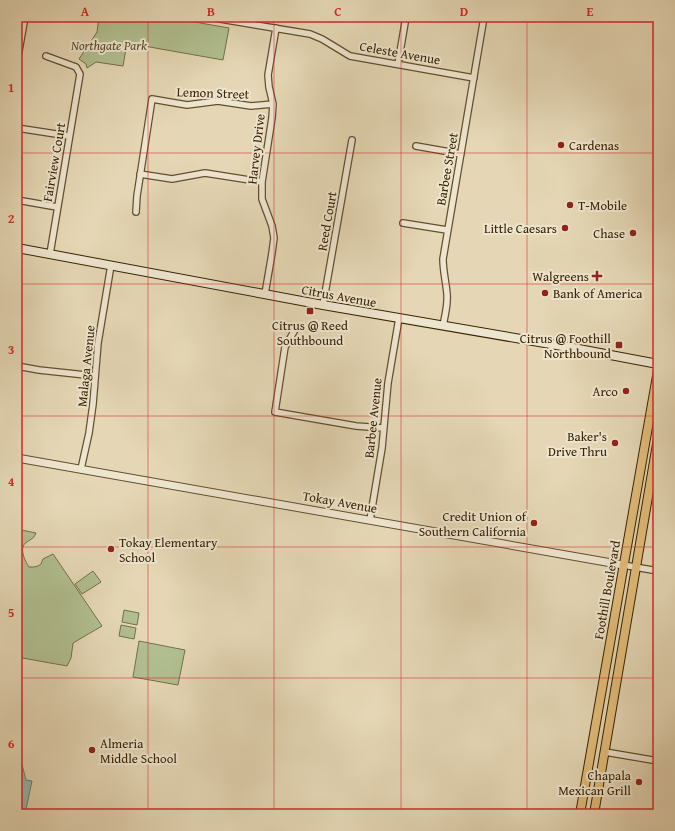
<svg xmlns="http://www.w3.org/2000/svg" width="675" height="831" font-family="'Gentium Book Plus',serif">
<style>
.green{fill:#b1bf90;stroke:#747049}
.water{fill:#96b9b1;stroke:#707d6b}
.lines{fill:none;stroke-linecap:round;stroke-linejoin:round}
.minor-casing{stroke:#624f2f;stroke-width:8}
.tertiary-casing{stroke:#624f2f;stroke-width:9}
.secondary-casing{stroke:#372202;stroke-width:10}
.primary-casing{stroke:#372202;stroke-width:10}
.minor{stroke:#eee5cf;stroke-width:5.5}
.tertiary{stroke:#eee5cf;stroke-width:7}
.secondary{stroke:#eee5cf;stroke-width:8}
.primary{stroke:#e2bc7a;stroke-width:8}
.grid{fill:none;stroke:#d62828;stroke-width:1;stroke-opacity:0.55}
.poi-dot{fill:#8f2418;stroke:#eee5cf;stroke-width:1.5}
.labels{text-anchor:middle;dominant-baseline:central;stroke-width:4;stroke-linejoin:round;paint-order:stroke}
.park-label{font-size:13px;font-style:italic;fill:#564926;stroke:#eee5cf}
.street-label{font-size:13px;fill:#372202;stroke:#eee5cf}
.poi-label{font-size:13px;fill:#372202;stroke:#eee5cf;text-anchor:end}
.neatline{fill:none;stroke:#d62828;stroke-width:1.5}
.grid-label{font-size:13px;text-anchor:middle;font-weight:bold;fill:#d62828}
</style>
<rect width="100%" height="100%" fill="#e5d7b5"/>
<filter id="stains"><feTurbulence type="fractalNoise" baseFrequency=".005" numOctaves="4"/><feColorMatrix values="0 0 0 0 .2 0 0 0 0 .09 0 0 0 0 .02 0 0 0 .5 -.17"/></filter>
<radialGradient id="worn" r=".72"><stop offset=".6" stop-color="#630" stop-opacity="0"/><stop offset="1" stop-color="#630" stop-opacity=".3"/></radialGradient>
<path class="green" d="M99,17H166L229,28L223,60L127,43L123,66L96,62L87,68L86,64L79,59L97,32Z
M17,529L36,533C33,540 32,538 27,542C18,547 25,561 29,567H34L38,566L41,564L43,559L53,554L102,626L73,643L71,658L67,666L17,657Z
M93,571L101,582L82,594L75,584Z
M124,610L139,613L137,625L122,622Z
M121,625L136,628L134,639L119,636Z
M139,641L185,650L178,685L133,677Z"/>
<path class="water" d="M17,745L26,780L32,781L25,814H17Z"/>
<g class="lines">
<defs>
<path id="minor" d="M208,17L310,34L322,39L350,56L474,78
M46,56L76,67L80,74L50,254
M17,62L25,17
M398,64L406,17
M17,128L69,136
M416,146L461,154
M140,174L172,179L205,173L262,182
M17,200L57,207
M136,212L137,196L152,99L187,105L218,101L251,106L273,104
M403,223L447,230
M265,294L272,253L274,238L272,226L262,199V182L272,118L273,104L269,87L268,75L276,28
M323,305L352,140
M443,326C445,315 448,305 447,294C446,282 443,271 443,259L484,17
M296,328L285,347L275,412L356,426L383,428
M17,366L39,370L95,376
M81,469L89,433L93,404L98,343L111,265
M370,520L382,448L388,383L399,318
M623,565L658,571
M605,752L658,761"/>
<path id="tertiary" d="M17,458L623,565"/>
<path id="secondary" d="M17,248L323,305L568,347L658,364"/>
<path id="primary" d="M580,814L658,370
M594,814L658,438"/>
</defs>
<use href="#minor" class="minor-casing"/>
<use href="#tertiary" class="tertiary-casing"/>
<use href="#secondary" class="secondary-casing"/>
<use href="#primary" class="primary-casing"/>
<use href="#minor" class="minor"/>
<use href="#tertiary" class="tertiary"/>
<use href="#secondary" class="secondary"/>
<use href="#primary" class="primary"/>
</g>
<path class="grid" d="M148,17V814M274,17V814M401,17V814M527,17V814M17,153H658M17,284H658M17,416H658M17,547H658M17,678H658"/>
<g class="poi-dot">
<circle cx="561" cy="145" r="4"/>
<circle cx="570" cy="205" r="4"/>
<circle cx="565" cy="228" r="4"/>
<circle cx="633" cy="233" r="4"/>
<path d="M595 270h4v4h4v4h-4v4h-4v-4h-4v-4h4z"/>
<circle cx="545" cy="293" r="4"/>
<rect x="306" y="307" width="8" height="8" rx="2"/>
<rect x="615" y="341" width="8" height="8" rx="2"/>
<circle cx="626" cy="391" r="4"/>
<circle cx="615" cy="443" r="4"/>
<circle cx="534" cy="523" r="4"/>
<circle cx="111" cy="549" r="4"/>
<circle cx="92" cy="750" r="4"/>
<circle cx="639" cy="782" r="4"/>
</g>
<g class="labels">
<g class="park-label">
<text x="109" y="45">Northgate Park</text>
</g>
<g class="street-label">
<text transform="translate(400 53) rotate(10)">Celeste Avenue</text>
<text transform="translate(213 93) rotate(2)">Lemon Street</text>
<text transform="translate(256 149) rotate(-83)">Harvey Drive</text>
<text transform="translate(54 162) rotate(-80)">Fairview Court</text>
<text transform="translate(447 169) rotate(-80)">Barbee Street</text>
<text transform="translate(327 221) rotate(-80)">Reed Court</text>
<text transform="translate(339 296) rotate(10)">Citrus Avenue</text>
<text transform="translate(86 366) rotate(-84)">Malaga Avenue</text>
<text transform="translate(373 418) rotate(-84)">Barbee Avenue</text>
<text transform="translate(340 502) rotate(10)">Tokay Avenue</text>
<text transform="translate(607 590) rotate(-80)">Foothill Boulevard</text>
</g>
<g class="poi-label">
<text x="569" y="145" text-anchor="start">Cardenas</text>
<text x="578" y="205" text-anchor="start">T-Mobile</text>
<text x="557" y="228">Little Caesars</text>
<text x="625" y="233">Chase</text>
<text x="589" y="276">Walgreens</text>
<text x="553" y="293" text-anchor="start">Bank of America</text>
<text x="310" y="325" text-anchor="middle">Citrus @ Reed<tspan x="310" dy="15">Southbound</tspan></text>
<text x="611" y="338">Citrus @ Foothill<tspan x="611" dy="15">Northbound</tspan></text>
<text x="618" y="391">Arco</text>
<text x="607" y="436">Baker's<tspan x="607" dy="15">Drive Thru</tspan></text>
<text x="526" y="516">Credit Union of<tspan x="526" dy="15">Southern California</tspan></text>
<text x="119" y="542" text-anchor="start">Tokay Elementary<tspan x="119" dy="15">School</tspan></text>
<text x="100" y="743" text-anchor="start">Almeria<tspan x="100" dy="15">Middle School</tspan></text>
<text x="631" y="775">Chapala<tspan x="631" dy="15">Mexican Grill</tspan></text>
</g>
</g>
<rect width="675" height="831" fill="none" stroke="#e5d7b5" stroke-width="44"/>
<rect x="22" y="22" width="631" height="787" class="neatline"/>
<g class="grid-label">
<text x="85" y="16">A</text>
<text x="211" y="16">B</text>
<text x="338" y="16">C</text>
<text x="464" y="16">D</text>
<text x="590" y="16">E</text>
<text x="11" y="92">1</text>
<text x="11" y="223">2</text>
<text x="11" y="354">3</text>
<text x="11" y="486">4</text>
<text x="11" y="617">5</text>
<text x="11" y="748">6</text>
</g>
<rect width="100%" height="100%" filter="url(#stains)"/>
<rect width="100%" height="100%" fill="url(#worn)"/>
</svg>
